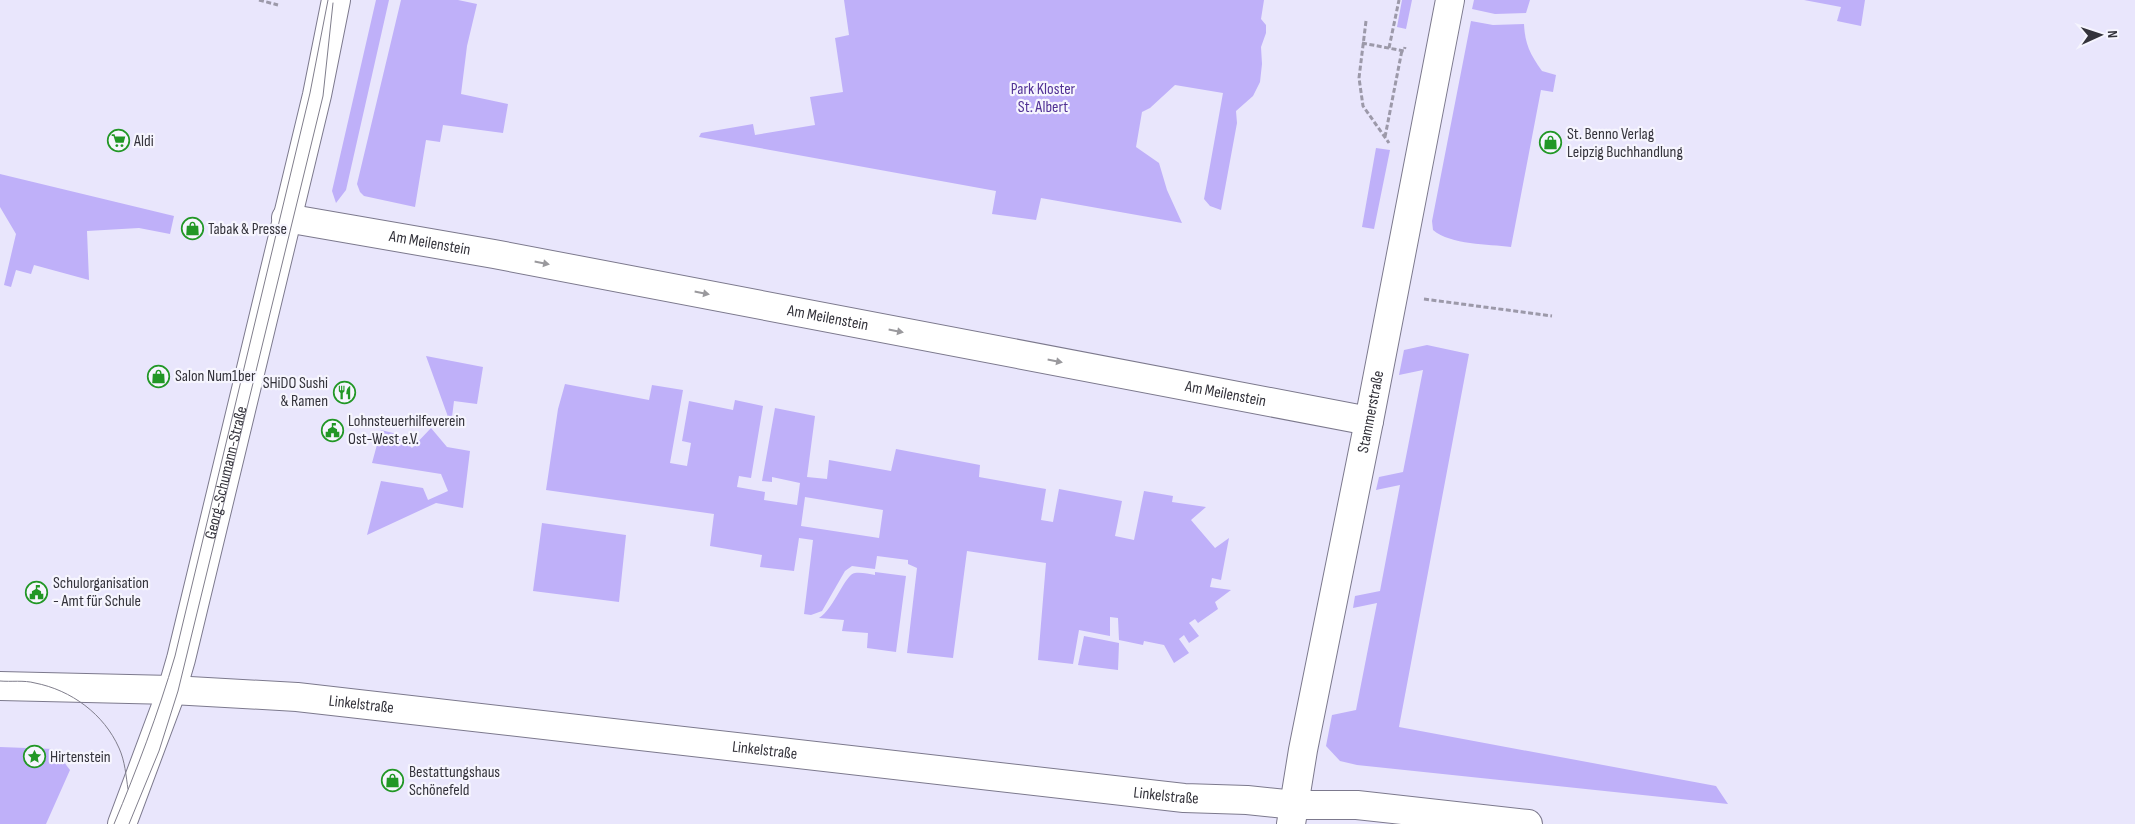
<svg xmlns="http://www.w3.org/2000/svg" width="2135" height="824" font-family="'Sofia Sans Condensed',sans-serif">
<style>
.green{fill:#bfb0f9;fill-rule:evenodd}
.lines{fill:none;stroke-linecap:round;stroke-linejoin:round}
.minor-casing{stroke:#7c798d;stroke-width:30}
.tertiary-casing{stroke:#7c798d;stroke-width:30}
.secondary-casing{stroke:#7c798d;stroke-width:30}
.path{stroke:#9c99a9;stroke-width:3;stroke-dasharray:5 2.5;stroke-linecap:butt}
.minor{stroke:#fff;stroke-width:28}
.tertiary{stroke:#fff;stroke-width:28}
.secondary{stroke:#fff;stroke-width:28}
.tram{stroke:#807e8c;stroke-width:1}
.oneway{fill:#9a999d}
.labels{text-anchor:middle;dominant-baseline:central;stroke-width:4.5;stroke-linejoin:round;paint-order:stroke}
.park-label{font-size:16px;fill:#513195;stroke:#f6f5fe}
.poi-label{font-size:16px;fill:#34333b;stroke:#f6f5fe;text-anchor:start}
.street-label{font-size:16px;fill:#34333b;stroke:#f6f5fe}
</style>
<rect width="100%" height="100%" fill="#e9e6fc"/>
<path class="green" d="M376,0H389L346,190L336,203L332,191Z
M401,0H458L477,4L467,46L461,94L508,104L503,133L443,125L440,142L426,140L415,207L364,196L360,192L357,184Z
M844,0H1264L1261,19L1266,25V33L1261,47L1262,64L1260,82L1253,96L1236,111L1237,123L1221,210L1210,206L1204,199L1223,93L1175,85L1150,108L1142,112L1136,147L1159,163L1167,190L1182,223L1041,198L1036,220L992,214L996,191L699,137L701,133L753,124L755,135L815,125L810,97L843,92L835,38L849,35Z
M1402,0H1412L1406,29L1397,27Z
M1474,0H1530L1526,13L1495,14L1472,9Z
M1804,0H1865L1861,26L1837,21L1841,7Z
M1471,21L1493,25L1524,24C1525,44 1530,54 1542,71L1556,75L1553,92L1541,90L1511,247C1488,244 1451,245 1433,230L1432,221Z
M1376,148L1390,150L1374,229L1362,227Z
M0,174L174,216L170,234L139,228L87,231L89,280L34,265L31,274L16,270L11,287L4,285L16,234L0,207Z
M1427,345L1469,354L1399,727L1716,786L1728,804L1357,765L1340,761L1326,746L1332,715L1356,710L1377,603L1353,608L1355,596L1380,591L1400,485L1376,490L1379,477L1403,472L1423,370L1399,375L1404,350Z
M426,356L483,367L477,404L454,401L451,425Z
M565,384L649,400L652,385L683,390L670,463L687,466L691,443L682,441L689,401L733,410L735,400L763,406L751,478L739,476L737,487L765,492L764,500L797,505L800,483L772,477V482L762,481L775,408L815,416L807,477L827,479L829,460L891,471L896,449L980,465L979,477L1046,489L1041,520L1053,522L1059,489L1122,501L1115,536L1134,540L1144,491L1173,496L1172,502L1206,507L1191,520L1215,548L1229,538L1221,580L1212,578L1210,587L1231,590L1215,602L1218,609L1198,623L1195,619L1189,623L1199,636L1189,643L1184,635L1179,639L1189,653L1174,663L1164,645L1144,641L1143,645L1119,640L1118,618L1110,617V636L1079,630L1073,664L1038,660L1046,563L967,551L953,658L907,653L917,568L908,564V560L877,556L875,569L852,566L845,571L822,611L811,615L804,614L813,540L799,538L794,571L760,567L762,555L710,546L714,514L546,490L558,409ZM805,497L883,510L879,538L801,526Z
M431,428L447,447L470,451L463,508L436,503L367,535L381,481L423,488L428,500L448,491L441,474L372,463L381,430L397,434L412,448Z
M542,523L626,535L619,602L533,591Z
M875,572L906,576L896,652L867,648L868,633L842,631L844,620L819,618C834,609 845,574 855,573C861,572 869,574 875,575Z
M1084,636L1119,643L1118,670L1078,665Z
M0,747L54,749L70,770L46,824H0Z"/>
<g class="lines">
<defs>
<g id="minor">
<path id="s1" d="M286,218L494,254L1369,421"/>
<path id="s2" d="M1291,824L1303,750L1369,421L1450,0"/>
</g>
<g id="tertiary">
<path id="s3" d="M172,690L181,659L317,95L336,0"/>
</g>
<g id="secondary">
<path id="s4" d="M0,686L172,690L297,697L1184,798L1247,800L1295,805H1357L1528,824"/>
<path d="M122,824L172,690"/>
</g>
</defs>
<use href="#minor" class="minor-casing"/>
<use href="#tertiary" class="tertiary-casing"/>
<use href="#secondary" class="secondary-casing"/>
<path class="path" d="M259,0L278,5
M1366,21L1359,78L1363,106L1389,143
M1362,43L1404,51L1405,47
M1389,48L1399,0
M1385,137L1402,50
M1424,299L1552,316"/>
<use href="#minor" class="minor"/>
<use href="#tertiary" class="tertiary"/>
<use href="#secondary" class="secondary"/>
<path class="tram" d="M0,681C11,682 24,680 35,683C71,690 104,714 119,748C125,761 126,776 128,789
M114,824C137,769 158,714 175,656L310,93L328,0
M129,824L159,751L178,691L323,96L333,3"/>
</g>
<defs><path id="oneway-solid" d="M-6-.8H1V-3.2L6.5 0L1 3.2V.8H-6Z" transform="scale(1.25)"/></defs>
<g class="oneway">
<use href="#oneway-solid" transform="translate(542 263) rotate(11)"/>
<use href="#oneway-solid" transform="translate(702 293) rotate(11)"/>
<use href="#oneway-solid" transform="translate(896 331) rotate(11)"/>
<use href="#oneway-solid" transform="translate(1055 361) rotate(11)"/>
</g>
<defs>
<symbol id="supermarket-ring" viewBox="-11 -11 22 22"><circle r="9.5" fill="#f6f5fe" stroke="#229726" stroke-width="1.5"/><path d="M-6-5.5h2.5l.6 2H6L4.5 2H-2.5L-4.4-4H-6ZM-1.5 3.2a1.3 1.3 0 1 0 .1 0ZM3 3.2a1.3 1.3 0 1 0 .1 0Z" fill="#229726"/></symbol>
<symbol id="shop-ring" viewBox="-11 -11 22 22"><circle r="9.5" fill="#f6f5fe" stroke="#229726" stroke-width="1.5"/><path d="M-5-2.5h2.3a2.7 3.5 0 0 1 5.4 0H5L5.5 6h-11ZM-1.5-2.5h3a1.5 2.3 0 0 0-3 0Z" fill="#229726"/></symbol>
<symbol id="restaurant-ring" viewBox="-11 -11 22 22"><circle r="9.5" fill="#f6f5fe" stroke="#229726" stroke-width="1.5"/><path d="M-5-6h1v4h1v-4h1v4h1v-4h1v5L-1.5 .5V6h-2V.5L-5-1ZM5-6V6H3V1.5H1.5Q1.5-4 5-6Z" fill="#229726"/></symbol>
<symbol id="civic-ring" viewBox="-11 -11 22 22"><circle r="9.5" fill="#f6f5fe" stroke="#229726" stroke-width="1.5"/><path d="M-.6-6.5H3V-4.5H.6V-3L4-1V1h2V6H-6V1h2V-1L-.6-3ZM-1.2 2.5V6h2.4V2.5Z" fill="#229726"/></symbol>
<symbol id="sight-ring" viewBox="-11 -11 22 22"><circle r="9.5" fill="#f6f5fe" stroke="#229726" stroke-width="1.5"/><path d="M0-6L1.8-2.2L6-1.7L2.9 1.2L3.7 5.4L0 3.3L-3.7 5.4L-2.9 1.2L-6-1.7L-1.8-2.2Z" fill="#229726"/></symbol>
</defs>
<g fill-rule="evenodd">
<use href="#supermarket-ring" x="106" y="128" width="25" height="25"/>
<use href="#shop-ring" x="1538" y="130" width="25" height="25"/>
<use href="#shop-ring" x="180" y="216" width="25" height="25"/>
<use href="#shop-ring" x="146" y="364" width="25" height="25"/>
<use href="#restaurant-ring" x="332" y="380" width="25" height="25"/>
<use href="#civic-ring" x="320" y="418" width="25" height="25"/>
<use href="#civic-ring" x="24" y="580" width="25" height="25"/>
<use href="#sight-ring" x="22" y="744" width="25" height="25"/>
<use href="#shop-ring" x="380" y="768" width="25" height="25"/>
</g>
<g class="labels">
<g class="park-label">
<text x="1043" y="89">Park Kloster<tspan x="1043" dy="18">St. Albert</tspan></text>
</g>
<g class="poi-label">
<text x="1567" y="134">St. Benno Verlag<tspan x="1567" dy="18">Leipzig Buchhandlung</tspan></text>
<text x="134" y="141">Aldi</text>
<text x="208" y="229">Tabak &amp; Presse</text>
<text x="175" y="376">Salon Num1ber</text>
<text x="328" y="383" text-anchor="end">SHiDO Sushi<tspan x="328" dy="18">&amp; Ramen</tspan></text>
<text x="348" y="421">Lohnsteuerhilfeverein<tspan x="348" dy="18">Ost-West e.V.</tspan></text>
<text x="53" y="583">Schulorganisation<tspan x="53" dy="18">- Amt für Schule</tspan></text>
<text x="50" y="757">Hirtenstein</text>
<text x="409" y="772">Bestattungshaus<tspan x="409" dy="18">Schönefeld</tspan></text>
</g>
<g class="street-label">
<text stroke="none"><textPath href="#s1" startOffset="146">Am Meilenstein</textPath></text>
<text stroke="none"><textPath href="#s1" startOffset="551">Am Meilenstein</textPath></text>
<text stroke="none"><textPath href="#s1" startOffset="956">Am Meilenstein</textPath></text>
<text stroke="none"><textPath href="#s2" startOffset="420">Stammerstraße</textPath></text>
<text stroke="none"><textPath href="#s3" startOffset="224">Georg-Schumann-Straße</textPath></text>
<text stroke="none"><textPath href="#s4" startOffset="362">Linkelstraße</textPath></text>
<text stroke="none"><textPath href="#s4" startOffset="768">Linkelstraße</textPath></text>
<text stroke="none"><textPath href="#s4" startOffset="1172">Linkelstraße</textPath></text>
</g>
</g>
<g transform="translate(2100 35) rotate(87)" stroke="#f6f5fe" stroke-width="4" paint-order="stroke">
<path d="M0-4L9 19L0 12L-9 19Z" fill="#34333b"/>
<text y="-8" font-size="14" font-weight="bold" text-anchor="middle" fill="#34333b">N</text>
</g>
</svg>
